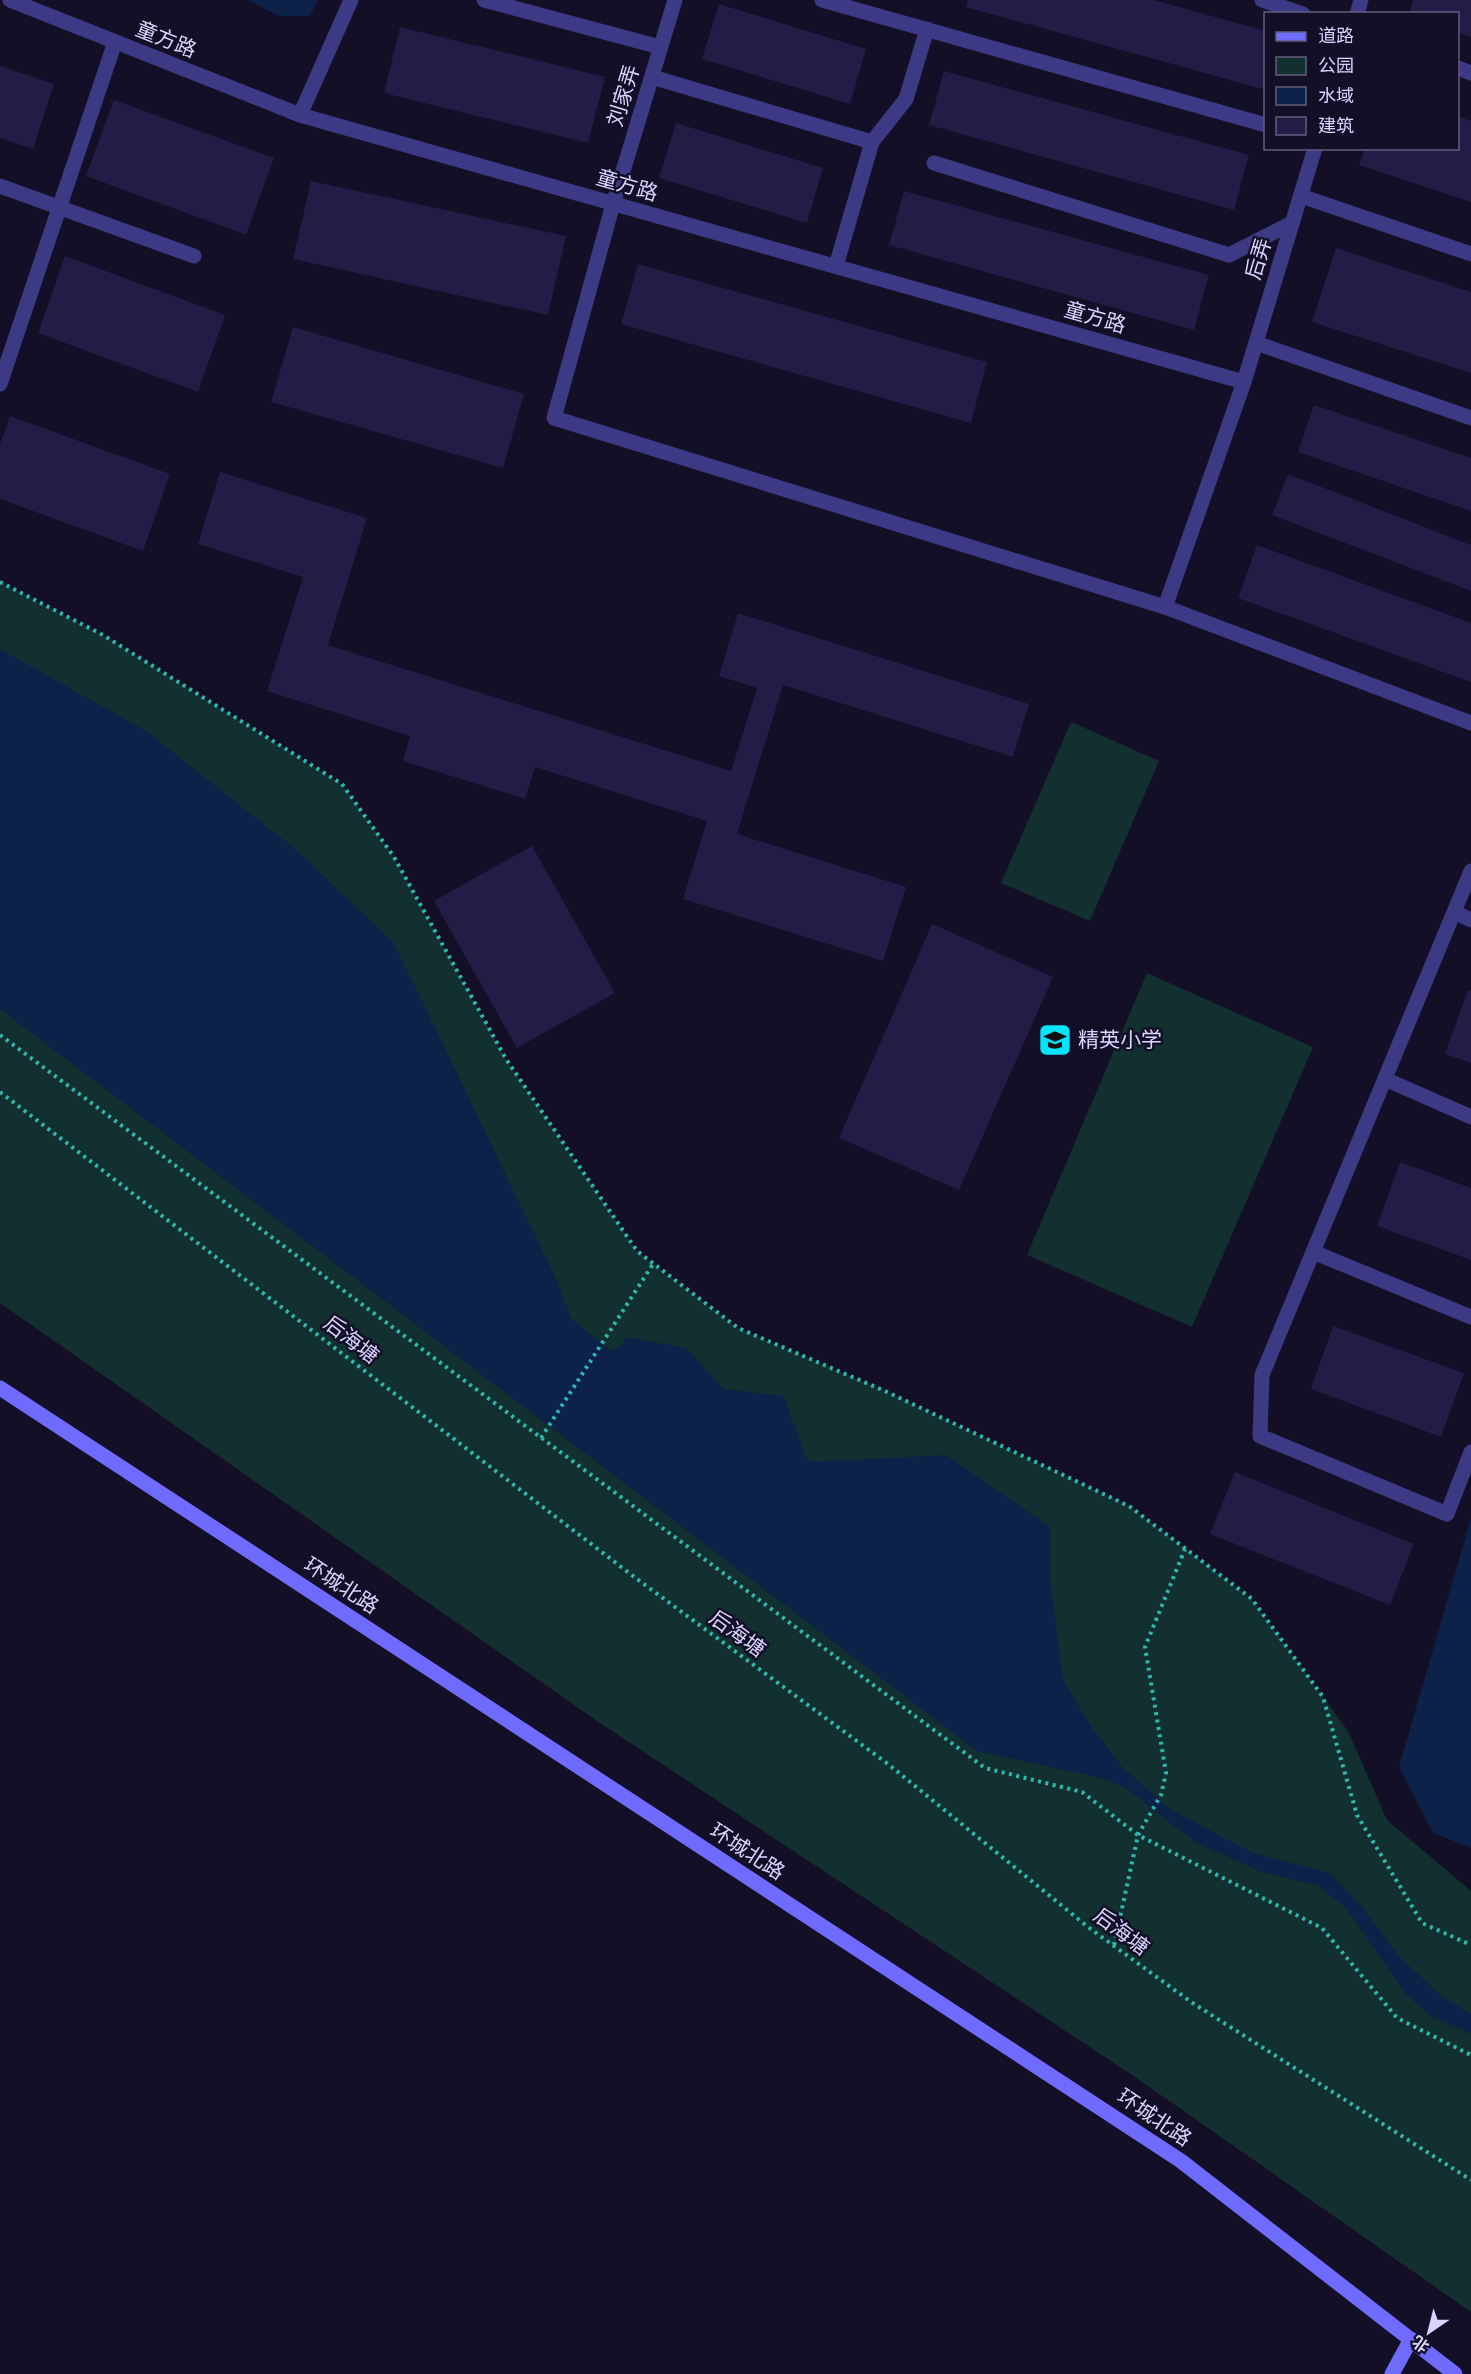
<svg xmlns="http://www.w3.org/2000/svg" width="1471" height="2374" font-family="'Alegreya Sans','Noto Sans SC',sans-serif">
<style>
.green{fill:#12302f}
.water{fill:#0c2248}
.building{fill:#241b47}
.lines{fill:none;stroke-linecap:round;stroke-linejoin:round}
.path{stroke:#2fb8b0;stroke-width:4;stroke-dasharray:3 4.5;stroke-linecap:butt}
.lane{stroke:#3d3a85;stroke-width:15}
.street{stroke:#3d3a85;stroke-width:15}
.secondary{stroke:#6f6bff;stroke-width:15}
.labels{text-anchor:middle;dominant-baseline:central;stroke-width:5;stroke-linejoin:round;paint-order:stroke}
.street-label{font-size:21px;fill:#d9d4ff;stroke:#130f26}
.poi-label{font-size:21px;fill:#d9d4ff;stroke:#130f26;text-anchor:start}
</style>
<rect width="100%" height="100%" fill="#130f26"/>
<path class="green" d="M0,582L103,635L342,784L394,857L506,1059L637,1251L738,1328L885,1391L1129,1506L1252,1599L1348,1731L1387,1820L1471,1891V2312L1135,2077L597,1721L0,1303Z
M1071,722L1159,761L1090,921L1001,883Z
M1147,973L1313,1047L1192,1327L1027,1255Z"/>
<path class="water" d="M248,0H318L310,16H278Z
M0,649L146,731L294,848L394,943L557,1281L571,1318L609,1350L619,1348L627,1337L686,1348L724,1389L783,1396L808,1462L946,1455L1050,1527V1579L1063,1680L1093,1729L1123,1768L1170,1809L1253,1853L1330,1873L1359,1903L1398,1955L1441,1996L1471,2014V2034L1430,2016L1405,1993L1346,1908L1317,1885L1261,1872L1195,1842L1124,1787L1101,1778L977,1751L0,1009Z
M1471,1518V1848L1433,1833L1399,1767Z"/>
<path class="building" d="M968,0H1154L1266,31V90L966,7Z
M1413,0H1471V37L1458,32V14H1409Z
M719,4L866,49L850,104L702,59Z
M400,27L605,77L588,143L384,93Z
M0,66L54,84L33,149L0,138Z
M944,71L1249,155L1234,210L929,125Z
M114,100L274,158L246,235L86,176Z
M1458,116L1471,121V202L1359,165L1365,148H1458Z
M676,123L823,168L807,223L659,178Z
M311,181L566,236L548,315L293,259Z
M904,191L1209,275L1194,330L889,245Z
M1336,248L1471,292V373L1312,322Z
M65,256L225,315L198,392L38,333Z
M638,264L987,362L971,423L621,324Z
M293,327L524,394L503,468L271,402Z
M1314,405L1471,458V511L1298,452Z
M10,416L170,474L143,551L0,499V444Z
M220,472L367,518L328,645L731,771L757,688L719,676L738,613L1029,704L1013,757L783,685L737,834L906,887L883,961L683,899L707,821L535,767L525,799L403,761L410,736L267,691L303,577L198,544Z
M1288,474L1471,545V591L1272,515Z
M1257,545L1471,623V682L1238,598Z
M532,846L615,993L517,1048L434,901Z
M932,924L1053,977L959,1190L839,1138Z
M1468,990L1471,991V1063L1445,1054Z
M1400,1162L1471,1188V1260L1377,1226Z
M1333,1326L1464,1373L1441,1437L1311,1389Z
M1235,1472L1414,1544L1390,1605L1210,1534Z"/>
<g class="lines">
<path class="path" d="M0,582L103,635L342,784L394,857L506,1059L637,1251L738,1328L885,1391L1129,1506L1252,1599L1323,1697L1357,1815L1422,1923L1471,1945
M0,1035L985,1768L1082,1792L1138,1835L1322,1928L1397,2018L1471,2055
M0,1092L637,1579L888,1764L1088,1927L1191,2002L1471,2180
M541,1438L653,1264
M1114,1945L1138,1835L1161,1795L1166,1773L1145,1647L1185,1549"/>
<path class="lane" d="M484,0L660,47
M822,0L1266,125
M1262,0L1303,14
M1458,68L1471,73
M652,77L872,142L906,99L927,29
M300,115L351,0
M934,163L1229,255L1292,223
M0,186L194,256
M1301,196L1471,254
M836,266L872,142
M1256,343L1471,418
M0,384L115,42
M1165,607L1471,723
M1471,871L1262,1375L1260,1436L1447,1514L1471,1452
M1454,912L1471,920
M1385,1079L1471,1117
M1313,1252L1471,1317"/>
<path class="street" d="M10,0L300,115L1244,382
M675,0L613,204L554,418L1165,607L1244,382L1315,148
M1357,14L1361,0"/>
<path class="secondary" d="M0,1388L1181,2161L1455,2374
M1392,2374L1411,2339"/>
</g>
<defs>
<symbol id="school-square" viewBox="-11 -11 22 22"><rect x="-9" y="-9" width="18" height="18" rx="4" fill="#00e5ff" stroke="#130f26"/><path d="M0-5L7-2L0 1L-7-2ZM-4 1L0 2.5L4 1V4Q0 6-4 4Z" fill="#111"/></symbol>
</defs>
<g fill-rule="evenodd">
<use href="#school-square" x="1036" y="1021" width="38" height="38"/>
</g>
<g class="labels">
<g class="street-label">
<text transform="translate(166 40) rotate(22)">童方路</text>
<text transform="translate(624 96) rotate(-73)">刘家弄</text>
<text transform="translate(627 186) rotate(16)">童方路</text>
<text transform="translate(1259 259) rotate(-73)">后弄</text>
<text transform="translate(1095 318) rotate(16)">童方路</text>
<text transform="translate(351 1340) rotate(38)">后海塘</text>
<text transform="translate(341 1586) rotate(33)">环城北路</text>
<text transform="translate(737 1634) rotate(36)">后海塘</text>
<text transform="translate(747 1852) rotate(33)">环城北路</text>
<text transform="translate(1121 1932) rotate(37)">后海塘</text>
<text transform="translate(1154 2118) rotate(34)">环城北路</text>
</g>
<g class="poi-label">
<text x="1078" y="1040">精英小学</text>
</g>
</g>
<rect x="1264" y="12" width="195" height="138" fill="#130f26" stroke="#625e7d" stroke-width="1.5"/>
<rect x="1276" y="32" width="30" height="9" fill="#6f6bff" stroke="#625e7d" stroke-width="1.5"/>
<text x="1318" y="42" font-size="18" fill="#d9d4ff">道路</text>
<rect x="1276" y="57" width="30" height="18" fill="#12302f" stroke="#625e7d" stroke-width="1.5"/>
<text x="1318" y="72" font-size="18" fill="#d9d4ff">公园</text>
<rect x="1276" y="87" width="30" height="18" fill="#0c2248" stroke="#625e7d" stroke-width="1.5"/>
<text x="1318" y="102" font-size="18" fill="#d9d4ff">水域</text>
<rect x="1276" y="117" width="30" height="18" fill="#241b47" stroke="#625e7d" stroke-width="1.5"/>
<text x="1318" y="132" font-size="18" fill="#d9d4ff">建筑</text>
<g transform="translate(1429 2332) rotate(215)" stroke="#130f26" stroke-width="4.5" paint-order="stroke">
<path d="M0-4.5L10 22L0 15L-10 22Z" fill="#d9d4ff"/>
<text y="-9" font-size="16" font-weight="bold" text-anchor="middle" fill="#d9d4ff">北</text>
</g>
</svg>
